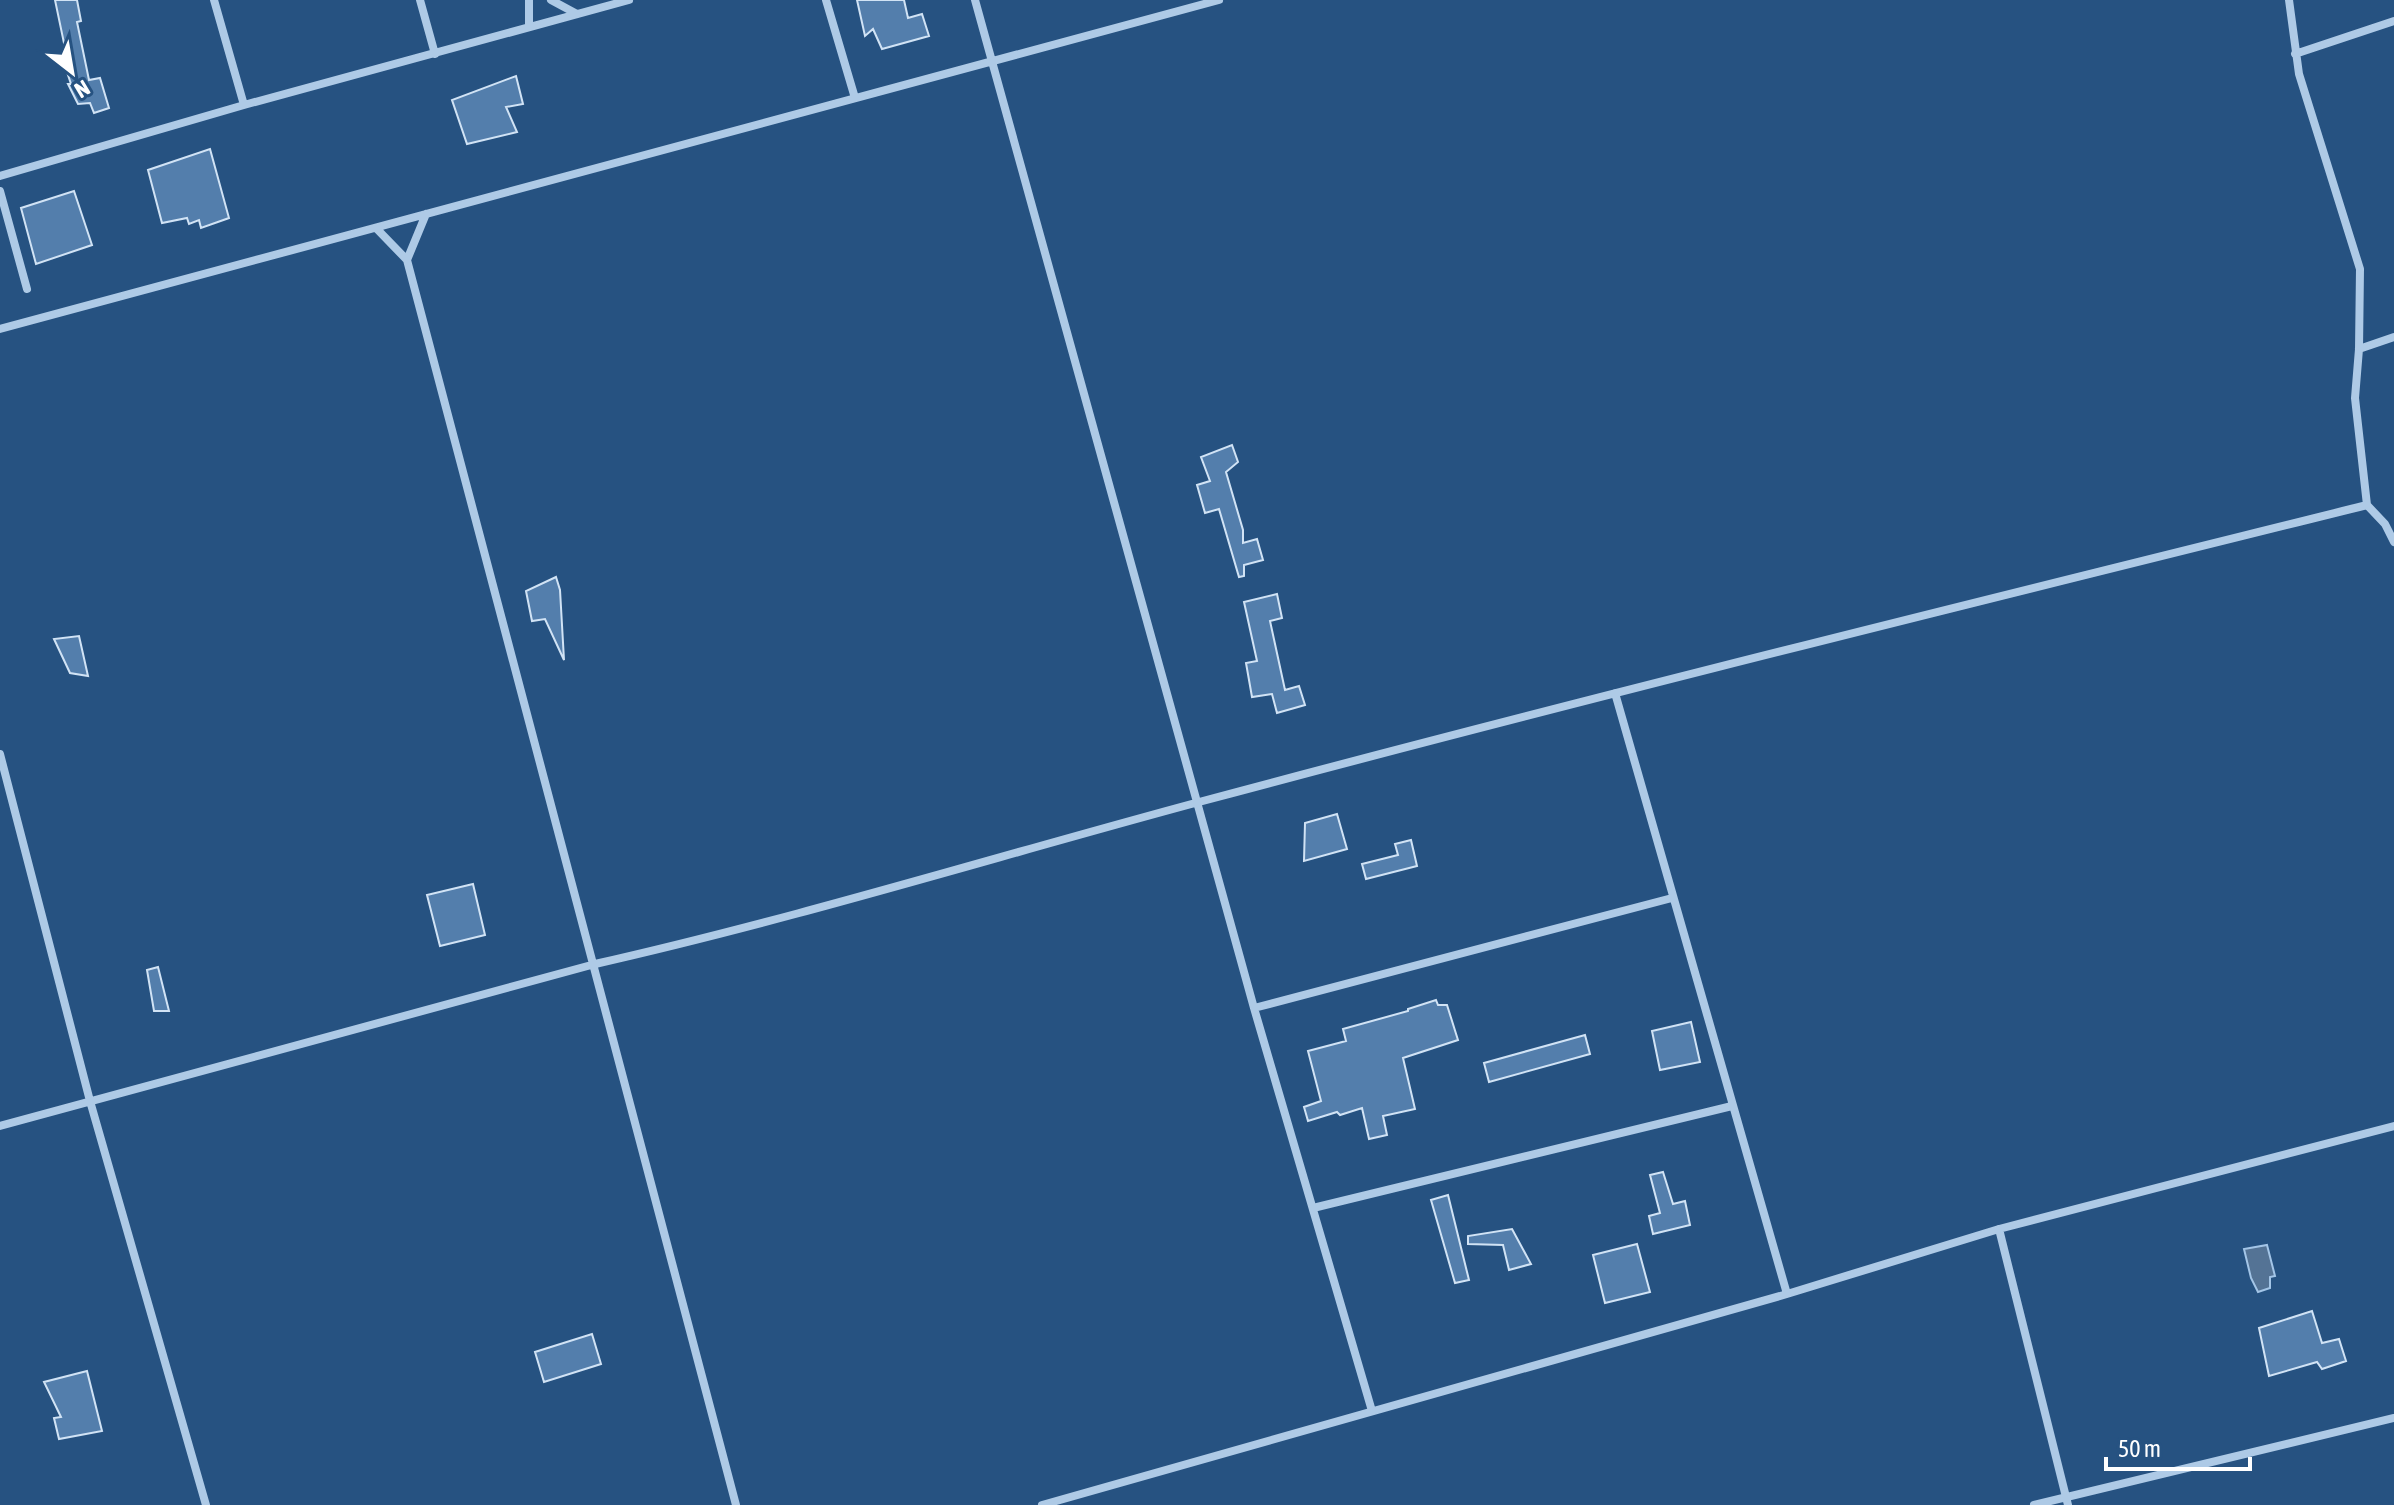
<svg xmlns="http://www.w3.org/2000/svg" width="2394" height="1505" font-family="'Asap Condensed',sans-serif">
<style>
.water{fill:#547395;stroke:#a3c5e7;stroke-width:2}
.building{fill:#537eac;stroke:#d1e3f5;stroke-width:2}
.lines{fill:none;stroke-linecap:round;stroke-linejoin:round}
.minor{stroke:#aecae6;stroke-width:8}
</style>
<rect width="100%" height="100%" fill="#265281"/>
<path class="water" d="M2267,1245L2275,1276L2270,1277V1288L2258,1292L2251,1278L2244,1249Z"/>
<path class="building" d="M55,0H77L81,21L77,22L89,80L100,78L109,108L94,113L90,103L78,104L68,84H71L64,63V43Z
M857,0H904L908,18L922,14L929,36L882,49L873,29L865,36Z
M516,76L523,104L506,107L517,132L467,144L452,100Z
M210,149L229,218L201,228L199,220L189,224L187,218L162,223L148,170Z
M74,191L92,245L36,264L21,208Z
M1232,445L1238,462L1226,472L1243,530V543L1257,539L1263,560L1244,565V576L1239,577L1219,509L1205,513L1197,485L1210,481L1201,457Z
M556,577L560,590L564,660L545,619L532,621L526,591Z
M1277,594L1282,618L1270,621L1285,690L1299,686L1305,705L1277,713L1272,694L1252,697L1246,663L1257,661L1244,602Z
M79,636L88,676L70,673L54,639Z
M1337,814L1347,849L1304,861L1305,823Z
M1411,840L1417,866L1366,879L1362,864L1398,855L1395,844Z
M473,884L485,935L440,946L427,895Z
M158,967L169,1011H154L147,970Z
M1436,1000L1438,1005H1447L1458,1040L1403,1058L1415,1109L1383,1116L1387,1135L1369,1139L1362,1108L1340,1115L1337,1112L1308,1121L1304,1107L1321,1101L1308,1051L1346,1041L1343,1029L1408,1011V1009Z
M1691,1022L1700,1062L1660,1070L1652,1031Z
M1585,1035L1590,1054L1489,1082L1484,1063Z
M1663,1172L1673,1204L1685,1201L1690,1225L1653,1234L1649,1216L1660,1213L1650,1175Z
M1448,1195L1469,1280L1455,1283L1431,1200Z
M1512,1229L1531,1264L1509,1270L1503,1245L1468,1244V1236Z
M1637,1244L1650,1292L1605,1303L1593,1255Z
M2312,1311L2322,1343L2339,1339L2346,1361L2322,1369L2317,1362L2269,1376L2259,1328Z
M592,1334L601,1364L544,1382L535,1352Z
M87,1371L102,1431L59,1439L54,1418L61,1417L44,1382Z"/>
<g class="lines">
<path class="minor" d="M214,0L244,105
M420,0L435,54
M551,0L577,14
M826,0L855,98
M975,0L1254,1008L1372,1411
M2289,0L2299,74L2360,269L2359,349L2355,398L2367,505L2385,524L2394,542
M529,27V0
M2295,54L2394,21
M0,176L244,105L629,0
M0,191L27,289
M376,228L407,260L736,1505
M407,260L426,214
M0,329L1219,0
M2359,349L2394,337
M1615,693L1787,1294
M0,754L90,1101L206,1505
M1254,1008L1672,898
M0,1126L595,964C798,918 998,856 1199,802C1587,698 1977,602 2367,505
M1313,1208L1732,1106
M1999,1229L2068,1505
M1042,1505L1787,1294L1999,1229L2394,1126
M2034,1505L2394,1418"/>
</g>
<g transform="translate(72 72) rotate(149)" stroke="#265281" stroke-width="6" paint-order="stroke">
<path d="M0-6L14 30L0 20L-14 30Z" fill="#ffffff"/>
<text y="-12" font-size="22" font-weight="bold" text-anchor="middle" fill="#ffffff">N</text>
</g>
<path d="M2106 1457v12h144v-12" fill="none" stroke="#ffffff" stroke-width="4"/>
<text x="2118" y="1457" font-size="24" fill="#ffffff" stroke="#265281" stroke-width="6" paint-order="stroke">50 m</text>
</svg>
